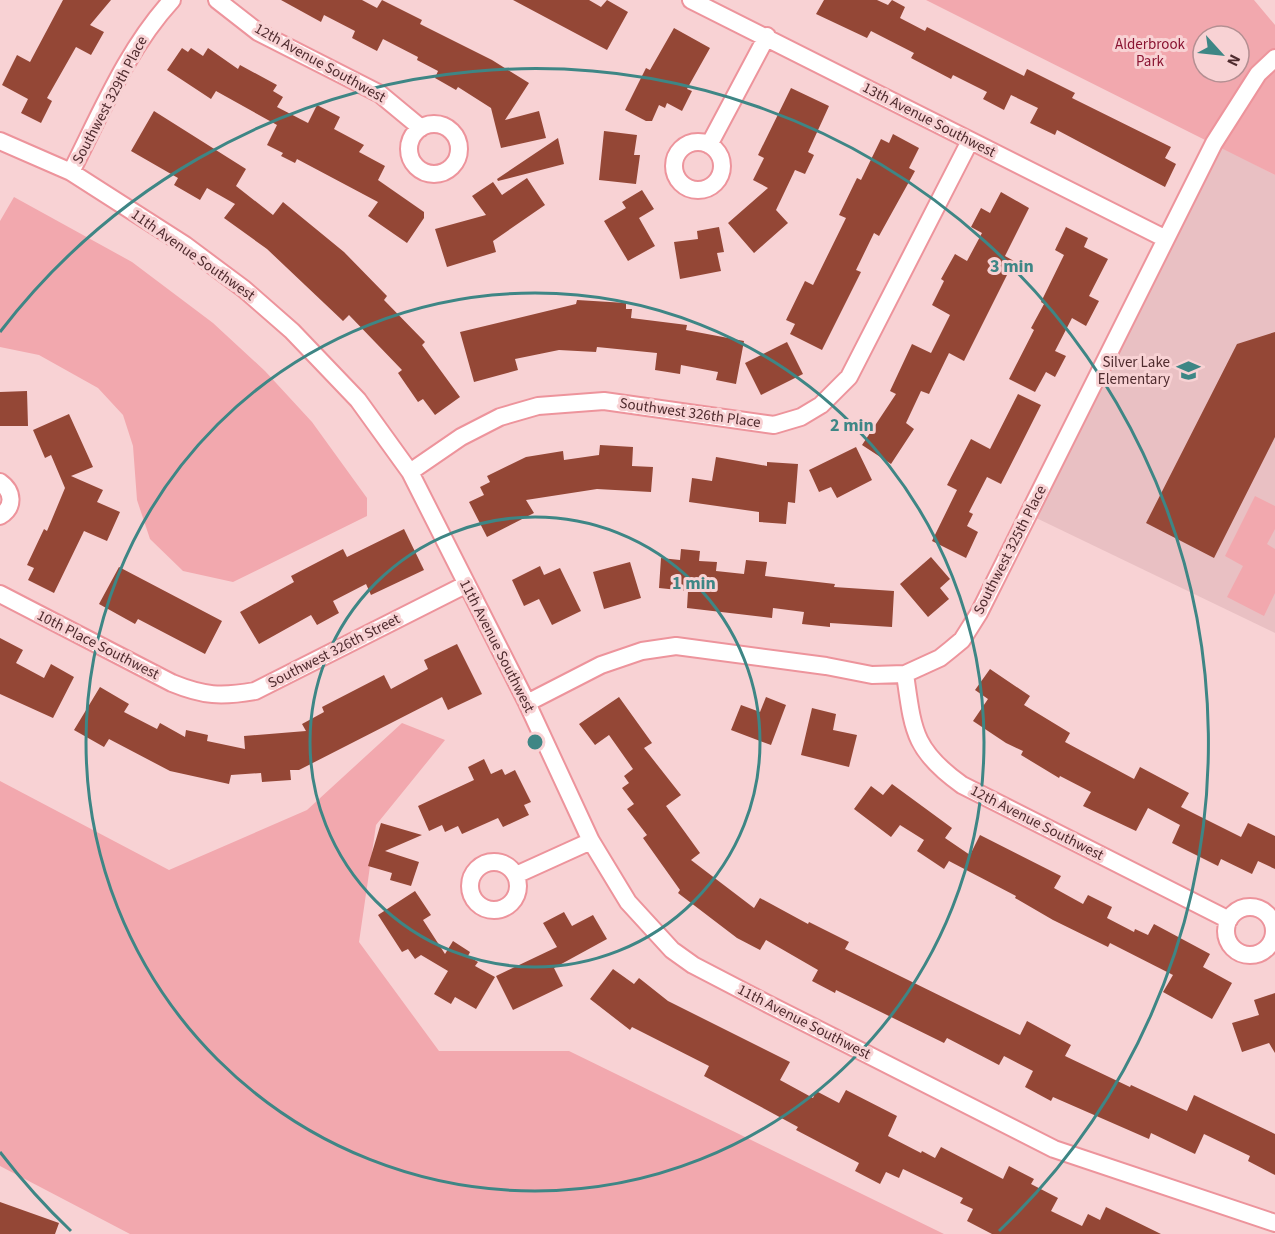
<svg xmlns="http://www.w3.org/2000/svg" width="1275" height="1234" font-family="'Source Sans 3',sans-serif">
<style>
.built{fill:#e9c0c3}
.green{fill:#f2a8ae;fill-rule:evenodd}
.building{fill:#944736}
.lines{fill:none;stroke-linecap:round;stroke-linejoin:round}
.minor-casing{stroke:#ed949c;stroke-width:20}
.minor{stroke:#fff;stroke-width:16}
.ring{fill:none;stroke:#3e8685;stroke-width:3}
.labels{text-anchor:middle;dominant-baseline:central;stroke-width:6;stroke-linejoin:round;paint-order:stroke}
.park-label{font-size:15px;fill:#8a1432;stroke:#f8d2d4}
.street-label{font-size:15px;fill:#4f2b2e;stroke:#f8d2d4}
.poi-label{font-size:15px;fill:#4f2b2e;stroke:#f8d2d4;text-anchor:end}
.centre{fill:#3e8685;stroke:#f8d2d4;stroke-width:3}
.ring-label{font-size:18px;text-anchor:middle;font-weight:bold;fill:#3e8685;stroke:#f8d2d4;stroke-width:6;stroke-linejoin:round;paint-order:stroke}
</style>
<rect width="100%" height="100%" fill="#f8d2d4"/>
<path class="built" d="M1214,143L1275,175V633L1030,515Z"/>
<path class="green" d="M926,0H1254L1275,25V175ZM1203,36H1239V72H1203Z
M14,197L132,262L213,323L265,371L312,422L367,498V516L233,582L183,571L150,539L137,500L133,446L123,415L98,388L39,355L0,347V221Z
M1255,496L1275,506V529L1267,544L1275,549V593L1264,616L1227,597L1243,566L1225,556Z
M402,723L445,740L376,825L359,942L439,1051H569L944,1234H130L0,1166V781L169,870L307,810Z"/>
<path class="building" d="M63,0H111L90,25L104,32L91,55L76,47L47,98L52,101L41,123L21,113L28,99L2,85L17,55L30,62Z
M281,0H362L377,8L382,0L422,20L420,24L492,60L529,83L505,120L539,111L546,138L501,148L491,108L458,87L456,90L435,78L438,71L417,60L418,57L383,39L377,51L352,38L355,31L324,15L321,22Z
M513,0H589L601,7L607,0L628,12L607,50Z
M824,0H877L888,5L892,0L905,7L900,18L925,31L927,27L1024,76L1027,69L1075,93L1072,98L1171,147L1165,158L1176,164L1165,187L1057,130L1055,135L1030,123L1038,108L1011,95L1004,110L983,99L987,92L953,75L951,79L911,58L914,53L871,31L867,38L816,14Z
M674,28L710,48L687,89L692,91L682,111L667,103L665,108L659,105L652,121H646L625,110L646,68L650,70Z
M182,48L188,52L191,48L203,56L208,48L238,69L240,65L277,85L273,91L283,97L277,107L308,123L317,105L340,117L334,129L364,145L359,152L385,166L378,180L424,212V218L407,243L368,216L378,202L297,159L295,163L281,156L283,153L267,145L277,125L216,91L211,99L167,70Z
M791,88L829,106L808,152L814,155L805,174L795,170L776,210L788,223L754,253L728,223L768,188L753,180L764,158L758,155Z
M154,111L246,169L236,186L273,215L283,202L344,252L387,296L384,300L425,342L422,345L460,397L435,415L423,399L418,402L398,373L402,370L349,315L343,321L267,249L224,218L235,204L207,188L200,200L174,185L178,178L131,151Z
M604,131L637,135L634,155H640L636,184L599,180Z
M893,134L919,148L909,168L915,171L879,236L874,233L856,270L861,272L822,350L790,334L795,324L786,320L805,281L813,285L846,218L839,215L857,178L861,180L881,139L889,143Z
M558,138L564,164L498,181L497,179Z
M527,178L545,205L493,241L496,252L447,267L435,229L486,215L472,196L493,182L502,195Z
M642,190L654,209L639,218L655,246L628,261L604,221L626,208L622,202Z
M1001,192L1029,208L1005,256L1014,261L964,361L949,353L929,394L921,391L906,423L914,429L891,464L862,445L896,394L890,391L912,344L931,353L950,315L932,305L944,281L941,279L955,254L967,261L982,233L971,227L981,208L990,213Z
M719,227L724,252L717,253L721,271L680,279L674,242L698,239L697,231Z
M1066,227L1088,238L1084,247L1108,259L1089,296L1099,301L1086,326L1072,318L1055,351L1066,356L1055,377L1046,372L1035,392L1009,379L1034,330L1031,328L1044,304L1041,302L1064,255L1055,250Z
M577,300L626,303V309H632L631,318L687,325L686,330L744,341L736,384L716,380L718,372L681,365L680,374L655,370L657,353L597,347L596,352L559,350L515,359L518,370L474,382L460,332L576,304Z
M1275,332V437L1214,558L1146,523L1237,344Z
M787,342L803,374L761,395L745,363Z
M27,391L28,426H0V392Z
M1018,394L1041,405L1001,484L987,477L969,512L973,514L967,526L978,532L966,558L932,541L957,490L947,485L971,439L990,449Z
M69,414L93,467L71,476L103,490L97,502L120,512L107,541L84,531L54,593L28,580L34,568L27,565L44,529L47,531L65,488L51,455L45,458L33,430Z
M600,445L633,447L632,466L653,467L651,492L597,489L526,500L534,513L487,537L469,502L484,495L480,487L490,482L487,476L526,457L563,451L564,460L599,455Z
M856,447L872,480L837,498L831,487L819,492L809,470Z
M716,457L767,466V462L798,464L795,503L788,502L786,524L759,522V512L689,502L692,478L712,481Z
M404,529L424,570L371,595L366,584L333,601L339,613L317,625L311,615L259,644L240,612L294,582L291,576L343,549L347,557Z
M681,549L700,551L699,561L717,562L716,571L744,574L746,560L767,562L765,576L835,584L834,587L894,591L892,627L830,623V627L802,624L804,612L773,608L772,618L687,608L688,591L659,588L661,558L680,560Z
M931,557L950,579L940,588L949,599L928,617L900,584Z
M630,562L641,598L604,609L593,572Z
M540,566L544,575L560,568L581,611L552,625L539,599L524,606L512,580Z
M119,567L222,621L205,654L138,619L135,624L99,604Z
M0,638L23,650L16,663L44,678L51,664L74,677L53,718L0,694Z
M457,644L482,694L448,710L442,697L299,770H290L291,780L262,782L261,773L231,775L229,784L170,771L109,739L104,747L74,730L100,687L129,704L124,712L157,729L160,723L185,737L186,730L208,735L207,741L245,749L244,736L306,731L302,724L324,712L322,707L384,675L391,689L428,669L424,660Z
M990,669L1030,696L1024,705L1070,733L1065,742L1134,779L1140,767L1189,793L1181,807L1241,837L1248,823L1275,836V869L1258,861L1252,874L1221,859L1218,866L1172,843L1180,825L1148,808L1136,831L1083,806L1091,792L1060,776L1059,778L1021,755L1023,751L1006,743L973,721L988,699L975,690Z
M619,697L652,743L644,748L681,795L666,806L700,853L691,860L754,908L760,898L808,924L809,922L849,942L845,949L1020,1035L1027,1021L1071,1045L1065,1056L1130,1087L1131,1085L1187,1111L1194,1095L1275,1134V1175L1248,1161L1250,1156L1204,1134L1195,1154L1151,1133L1149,1139L1053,1097L1051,1101L1025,1087L1033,1071L1004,1056L999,1065L947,1038L944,1043L836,990L835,993L812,981L818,970L766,940L760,950L737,938L678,893L680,890L643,838L647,835L627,809L634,804L622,788L629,783L624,776L633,769L609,735L595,745L579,724Z
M766,697L786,705L771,745L731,730L741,705L760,712Z
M812,708L836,714L833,730L857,735L849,767L801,755Z
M484,759L491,774L502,769L505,775L515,770L531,802L524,805L529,815L503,827L498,818L462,834L458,826L445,832L442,825L429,831L418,806L474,780L468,767Z
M892,784L952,828L945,838L970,855L980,835L1061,876L1054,888L1083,904L1088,895L1112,907L1107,918L1134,932L1135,929L1148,935L1154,924L1210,954L1203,967L1232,983L1212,1019L1163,992L1173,975L1110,943L1108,947L1053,920L1015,898L1016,896L949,861L944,869L917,851L924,840L900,825L891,837L854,809L871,786L883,795Z
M381,823L422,835L385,851L419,862L411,886L390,880L392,873L368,866Z
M415,891L431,915L423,920L445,954L453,941L470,952L468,956L478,962L475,966L495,977L476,1009L455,997L451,1004L434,994L448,971L421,955L415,959L408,949L402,952L378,915Z
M564,912L572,926L593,915L607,939L554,968L563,986L513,1010L496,976L557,947L543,923Z
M613,969L634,984L639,978L668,1001L790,1062L780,1080L813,1098L816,1091L839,1103L846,1090L897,1116L888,1136L921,1153L922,1151L935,1158L941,1147L1003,1179L1009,1166L1034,1179L1031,1184L1058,1198L1051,1211L1082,1226L1088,1214L1100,1220L1106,1207L1161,1234H992L967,1221L973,1209L960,1203L963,1198L903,1169L899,1178L886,1172L880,1184L855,1171L859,1163L796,1130L798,1127L704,1076L709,1066L632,1027L630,1030L590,999Z
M1275,993V1053L1269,1043L1242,1052L1232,1023L1259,1015L1254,1000Z
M0,1202L59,1223L55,1234H0Z"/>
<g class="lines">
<defs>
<path id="minor" d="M217,0L258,32L380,94L421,128
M691,0L1166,239
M409 149a25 25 0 1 1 50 0a25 25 0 1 1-50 0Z
M0,141L71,172L185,245L244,289L292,331L358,400L410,472L527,703L591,841L628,902L672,950L693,965L766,1003L1054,1149L1275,1223
M674 166a24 24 0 1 1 48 0a24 24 0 1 1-48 0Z
M709,145L767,36
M71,172C101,113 127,49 172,0
M410,472L461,437L500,417L538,406L604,401L774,425L801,417L821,405L849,377L970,141
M0,482C13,491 15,507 0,516
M0,594L172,683C204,696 221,697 255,691L465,585
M905,674C913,730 913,750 962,785L1229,920
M527,703L601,665L642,651L676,646L826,666L872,675L905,674L940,658L950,650L962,640L979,613L1214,143L1258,74L1275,58
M470 886a24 24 0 1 1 48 0a24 24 0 1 1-48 0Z
M516,875L591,841
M1226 931a24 24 0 1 1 48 0a24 24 0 1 1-48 0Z"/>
</defs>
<use href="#minor" class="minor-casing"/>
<use href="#minor" class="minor"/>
</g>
<g class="ring">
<circle cx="535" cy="742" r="225"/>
<circle cx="535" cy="742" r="449"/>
<path d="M71 1231A674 674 0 0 1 0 1152M0 332A674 674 0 1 1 999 1231"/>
</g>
<defs>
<symbol id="school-bare" viewBox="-9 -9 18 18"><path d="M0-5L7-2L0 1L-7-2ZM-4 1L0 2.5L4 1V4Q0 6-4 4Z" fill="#3e8685" stroke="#f8d2d4" stroke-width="2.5" paint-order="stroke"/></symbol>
</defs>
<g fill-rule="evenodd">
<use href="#school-bare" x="1172" y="354" width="33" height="33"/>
</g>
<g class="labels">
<g class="park-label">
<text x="1150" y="44">Alderbrook<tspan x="1150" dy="17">Park</tspan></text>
</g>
<g class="street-label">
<text transform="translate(320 63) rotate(29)">12th Avenue Southwest</text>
<text transform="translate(110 100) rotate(-62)">Southwest 329th Place</text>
<text transform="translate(929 120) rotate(27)">13th Avenue Southwest</text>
<text transform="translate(193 255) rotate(35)">11th Avenue Southwest</text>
<text transform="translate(690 413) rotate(8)">Southwest 326th Place</text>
<text transform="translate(1010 550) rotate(-63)">Southwest 325th Place</text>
<text transform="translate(98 645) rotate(27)">10th Place Southwest</text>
<text transform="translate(497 646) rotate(63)">11th Avenue Southwest</text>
<text transform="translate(334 651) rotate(-27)">Southwest 326th Street</text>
<text transform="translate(1037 823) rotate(27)">12th Avenue Southwest</text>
<text transform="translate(804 1022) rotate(27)">11th Avenue Southwest</text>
</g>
<g class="poi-label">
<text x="1170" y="362">Silver Lake<tspan x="1170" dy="17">Elementary</tspan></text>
</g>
</g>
<circle cx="535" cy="742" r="9" class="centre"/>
<g class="ring-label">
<text x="1012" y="272">3 min</text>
<text x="852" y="431">2 min</text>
<text x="694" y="589">1 min</text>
</g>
<g transform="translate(1221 54) rotate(117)"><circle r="28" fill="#f8d2d4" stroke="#b48f92" stroke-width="1.5"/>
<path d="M0-4.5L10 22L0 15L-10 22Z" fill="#3e8685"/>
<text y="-9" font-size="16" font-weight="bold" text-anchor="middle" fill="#4f2b2e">N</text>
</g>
</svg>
